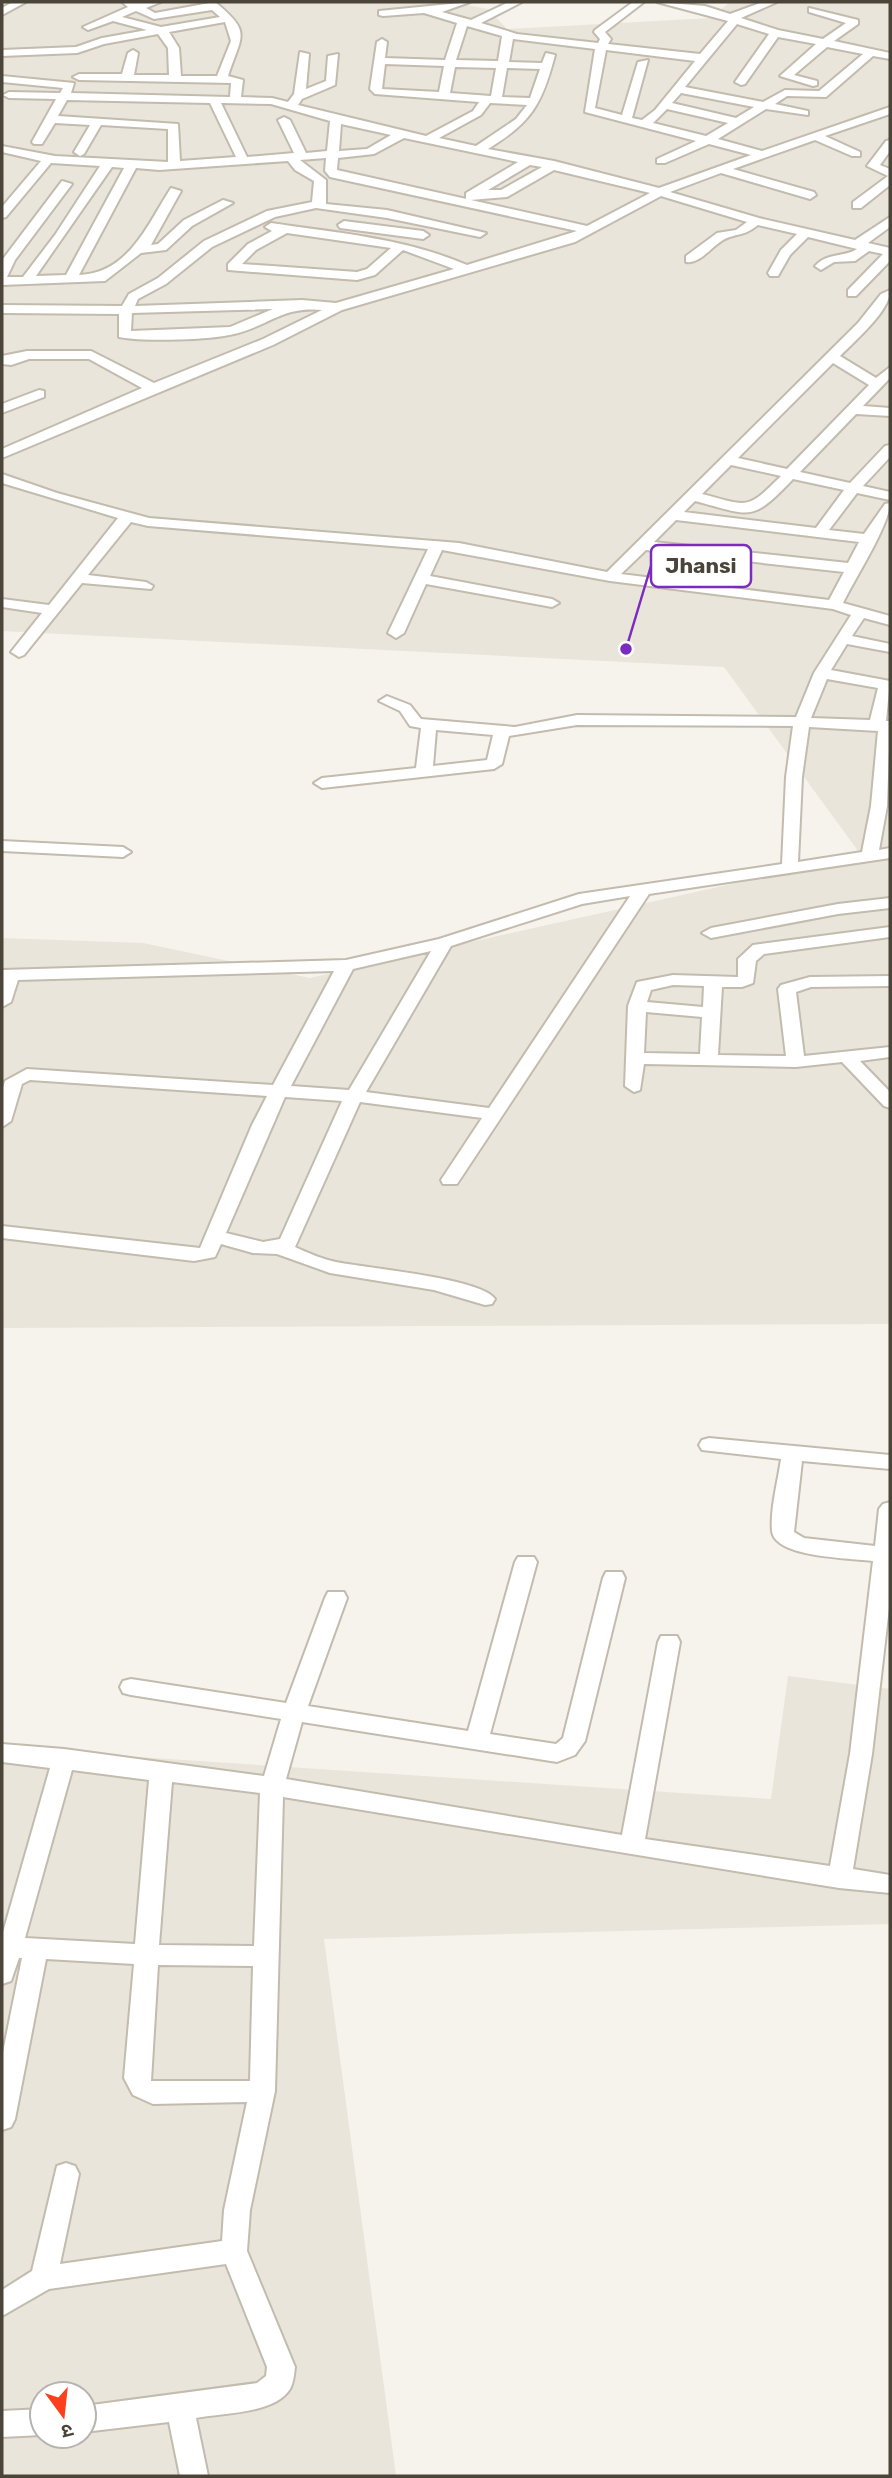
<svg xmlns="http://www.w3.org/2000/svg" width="892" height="2478" font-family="Rubik,'Noto Sans Devanagari',sans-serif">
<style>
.residential{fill:#eae5da;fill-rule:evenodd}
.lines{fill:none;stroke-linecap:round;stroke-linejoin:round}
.minor-casing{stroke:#c2bbae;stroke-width:4}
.minor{fill:#fff;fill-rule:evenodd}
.leader{fill:none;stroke:#7b2cbf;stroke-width:2.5}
.callout-dot{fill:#7b2cbf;stroke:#fff;stroke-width:2.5}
.callout{fill:#fff;stroke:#7b2cbf;stroke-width:2.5}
.callout-label{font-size:21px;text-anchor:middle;font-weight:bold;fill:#4b4439}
</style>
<rect width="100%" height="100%" fill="#f6f3ec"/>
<path class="residential" d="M2,2H451L488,9L507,29L711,18L730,2H890V1324L2,1328V938L143,943L310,978L861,855L724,667L2,631Z
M788,1676L890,1689V1924L324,1939L396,2476H2V1748L771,1799ZM42,2394H84V2436H42Z"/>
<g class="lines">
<defs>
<path id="minor" d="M13,2H26L2,15V8Z
M122,2H161L146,8L155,13L215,2C253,33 241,35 228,76L243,80L241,97L272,98L288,102L294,94L300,52L309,54L306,89L326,81L328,56L338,54L335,85L302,99L298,105L426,136L473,111L479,102L375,94L370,89L377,42L382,39L387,42L385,58L445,60L457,23L424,13L383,16L379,15V11L470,2L442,12L471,20L509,2H522L481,23L517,34L598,43L600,39L594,32L595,30L633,2H644L605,32L611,39L608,44L700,54L728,21L657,2L705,6L730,14L763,2H777L741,18L778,30L823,39L846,23L809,12V8L858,20V24L834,41L890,53V59L873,56L826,97L787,96L775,104L808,111V115L766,109L718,139L762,151L890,107V114L825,136L860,152V156H852L815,140L733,169L814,192L816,195L810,199L721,173L670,192L759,218L855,240L890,217V227L868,243L890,248V261L856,296H848V290L883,254L869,251L855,261L834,262L821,270L815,266C828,252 842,258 857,249L808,237L790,255L778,276H770L768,273L781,250L797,234L758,225C743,237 736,233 723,240C711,247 700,264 686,262V256L717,233L736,230L747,222L661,196L575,242L342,310L273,345L2,458V449L142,388L89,359H29L11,365L2,364V356L27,351H91L154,383L263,339L322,310C282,306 269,326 234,334C210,340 144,342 119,337V314L2,313V305L122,306L129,294L158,278L204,241L267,211L312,202L314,181L295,170L288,161L159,170L136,168L79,275C129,273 147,225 171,188L181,191L151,245L158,244L184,220L223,200L233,203L192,226L166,250L141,253L105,281L2,285L3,259L62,181L72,184L15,260L7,277H23L55,235L100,166L51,163L6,217L2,218V207L41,161L2,152V146L55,156L168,162V129L101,125L84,154L80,156L74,152L90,125L55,123L42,144H34L32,142L56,99L9,98L3,95L9,92L60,93L63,88L2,82V76L74,83L71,93L230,97L231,83L79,80L73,77L79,74H122L128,53L133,50L138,53L134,75H169L168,48L158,34L104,44L77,53L2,56V50L76,47L102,38L147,30L113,21L88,30L83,27L128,7ZM212,10L220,17L161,27L122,17L136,11L154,19ZM225,22L231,41L217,76H181L179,48L169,32ZM737,24L769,34L735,82L741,85L745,84L778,37L816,44L780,76L813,86L817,85V81L794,75L827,47L863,54L819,91L785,90L763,102L685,87ZM467,26L502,36L498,61L456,60ZM513,39L595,49L585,112L696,141L657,159V163H665L709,144L751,155L659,188L554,161L488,149C532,122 542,104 555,55L546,53L542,63L509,62ZM606,50L695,61L655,110L642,120L632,118L648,60L638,62L622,115L595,108ZM385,64L444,66L439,92L382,89ZM455,67L496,68L491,96L450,93ZM507,68L540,69L530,98L502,97ZM681,93L754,107L736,118L672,103ZM67,100L210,103L236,157L180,161L178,124L58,116ZM221,103L271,104L330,121L327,151L306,153L290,120L284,117L278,120L294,153L247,157ZM490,103L527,105L516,119L476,146L439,138L481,115ZM667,109L728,123L706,136L653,123ZM341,124L391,135L367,149L339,151ZM404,138L518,162L466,193V199L470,200L507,197L554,170L650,193L587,226L337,170L338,158L374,154ZM326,158L325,171L330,177L577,231L467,265C404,238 338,233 271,223L265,227L272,231L248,244L228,264V270L357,280L375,275L403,250L454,269L336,303L302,300L135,306L138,299L166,284L212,247L275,217L316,208L387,218L480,237L486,233L387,210L326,204V180L300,160ZM530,165L542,167L501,190H488ZM112,167L124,168L66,275L36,276ZM287,233L391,248L367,269L357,272L242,264L256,250ZM273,309L230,327L131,331L132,313Z
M890,140V151L880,165L890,169V185L861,208H853V202L888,176L867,166L886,141Z
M344,221L423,231L429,235L423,239L340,228L338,225Z
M890,290C891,310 855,341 840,356L876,378L890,367V378L863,406L890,408V416L856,414L800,472L850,483L885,446L890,445V457L863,486L890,492V500L857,493L829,530L864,534L885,504L890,503C890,524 854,580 843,603L890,616V625L864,618L852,636L890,644V652L847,644L831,670L890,681L886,721H890L887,806L879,850L890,848V858L649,894L457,1184H443L441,1180L482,1118L360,1102L295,1247C308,1253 322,1259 336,1262C365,1268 481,1278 495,1299L492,1304L485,1305L434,1290L330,1273L277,1254L253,1253L221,1244L215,1257L194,1261L2,1238V1226L200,1248L252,1125L267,1096L30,1080L22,1084L11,1121L2,1127V1091L5,1081L27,1069L273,1085L334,971L18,980L11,1002L2,1007V970L346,960L439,939L579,894L782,864L786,777L793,726L577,725L509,736L502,764L494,769L322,788L314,783L322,778L416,768L421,728L410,726L400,711L379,701L387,696L410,705L421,719L515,727L577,715L796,717L814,673L851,615L833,609L610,581L442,550L430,576L552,599L559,603L552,607L426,584L404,633L396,638L388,633L428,549L148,526L131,522L88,575L146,582L153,586L151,589L82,583L24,655L19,657L11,652L42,613L2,607V599L49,605L118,518L2,483V474L57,493L149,518L459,543L607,572L858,323L881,294ZM833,363L869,385L787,469L738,458ZM731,465L781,476C746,511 749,506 702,494ZM793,479L844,490L816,528L684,512L695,501C752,516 751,523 793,479ZM676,520L859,542L848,563L654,542ZM646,550L844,572L829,600L621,574ZM827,679L878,688L870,720L811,718ZM809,727L878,731L871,806L862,852L798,862L802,777ZM436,730L493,735L487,760L433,766ZM630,896L489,1108L366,1092L451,946L582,904ZM431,951L349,1090L291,1086L353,969ZM285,1097L342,1101L280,1239L263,1242L226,1233Z
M39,390L44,391V397L2,413V404Z
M2,841L123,847L131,852L123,857L2,851Z
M890,898V908L838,914L711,938L702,933L711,928L838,904Z
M890,927V937L764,954L756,961L753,983L742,987H722L718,1055L786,1056L778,989L781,985L810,977L890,976V986L811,987L796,992L804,1056L890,1047V1057L860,1061L890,1092V1108L884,1106L842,1062L796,1067L644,1064L640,1090L634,1092L625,1086L628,1006L637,982L673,975L738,977V959L753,945ZM673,985L704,986L703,1007L647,1002L651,990ZM646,1012L702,1017L700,1054L644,1053Z
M709,1438L890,1455V1469L802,1461L794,1532L804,1538L875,1546L879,1509L883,1504L890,1502V1599L872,1754L853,1869L890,1875V1893L839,1888L283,1797L275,2091L250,2210L247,2251L295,2367C294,2374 294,2382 290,2389C275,2414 222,2413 196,2418L208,2476H180L169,2422L84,2432V2406L257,2383L266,2376L267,2367L226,2264L49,2289L2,2316V2290L32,2271L57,2166L66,2163L75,2166L79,2174L60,2264L222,2241L224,2210L247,2102L153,2104L133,2095L124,2078L134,1964L46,1959L15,2119L11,2127L2,2130V2057L22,1958H19L11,1981L2,1984V1936L50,1768L2,1762V1744L64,1749L264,1776L281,1719L131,1695L123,1693L120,1687L123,1681L131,1679L286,1703L325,1598L328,1592H344L347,1598L308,1706L468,1731L515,1562L518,1557H534L537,1562L490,1734L556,1744L563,1738L603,1578L606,1572H622L625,1578L585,1741L575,1755L557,1762L302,1722L286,1779L622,1835L658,1642L661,1636H677L680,1642L645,1839L830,1866L850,1754L873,1561C851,1558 775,1558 772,1531C770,1509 778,1481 781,1459L702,1450L699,1445L702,1440ZM72,1770L149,1780L135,1944L25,1938ZM172,1782L260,1793L254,1946L159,1945ZM158,1965L253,1966L250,2081H151Z
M42,2409V2435L2,2437V2411Z"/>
</defs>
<use href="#minor" class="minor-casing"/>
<use href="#minor" class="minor"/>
</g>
<path class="leader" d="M626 649L651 566"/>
<circle class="callout-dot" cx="626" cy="649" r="7"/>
<rect class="callout" x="651" y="545" width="100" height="42" rx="7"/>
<g class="callout-label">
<text x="701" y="573">Jhansi</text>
</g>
<rect width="892" height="2478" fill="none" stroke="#4b4439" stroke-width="7"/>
<g transform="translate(63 2415) rotate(165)"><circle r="33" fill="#ffffff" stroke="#b7b4b0" stroke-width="2"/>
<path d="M0-5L12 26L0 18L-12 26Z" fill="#fc3f1d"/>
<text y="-10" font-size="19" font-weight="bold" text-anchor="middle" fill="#4b4439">उ</text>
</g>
</svg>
